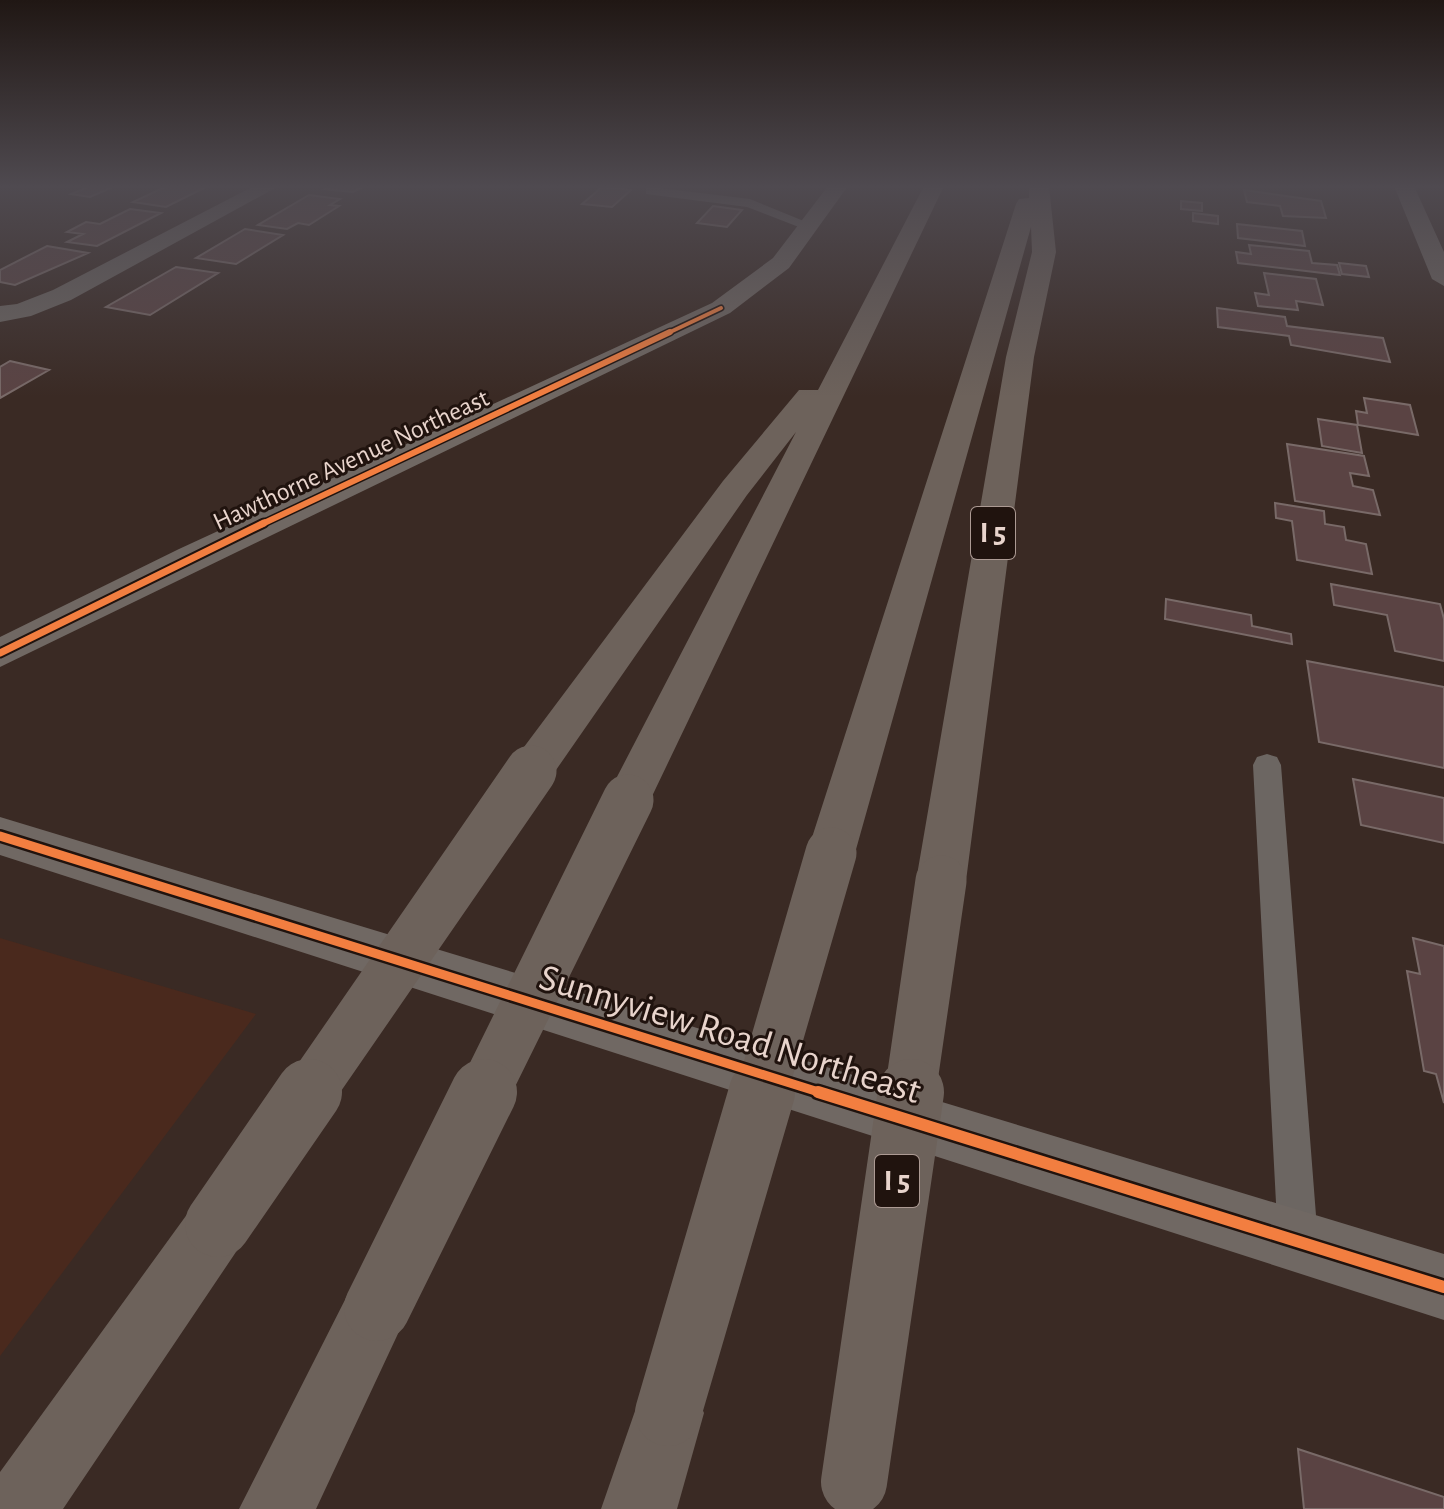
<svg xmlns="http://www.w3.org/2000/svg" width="1444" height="1509" font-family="'Alegreya Sans',sans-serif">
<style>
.built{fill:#4a291d}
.building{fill:#5a4343;stroke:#796a68;stroke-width:2}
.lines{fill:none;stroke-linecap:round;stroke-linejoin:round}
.lane{fill:#6c6662;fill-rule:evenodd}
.street{fill:#6c6662;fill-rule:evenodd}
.secondary{fill:#706863;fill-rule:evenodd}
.highway{fill:#6d625b;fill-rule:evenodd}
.highway-bridge-far1{stroke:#6d625b;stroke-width:51}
.highway-bridge{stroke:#6d625b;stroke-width:66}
.cycleway-far4-casing{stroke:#20130e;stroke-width:7}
.cycleway-far3-casing{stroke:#20130e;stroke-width:9}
.cycleway-far2-casing{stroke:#20130e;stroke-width:11}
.cycleway-far1-casing{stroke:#20130e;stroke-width:14}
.cycleway-casing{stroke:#20130e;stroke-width:17}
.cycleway-far4{stroke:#f27e40;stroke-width:4}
.cycleway-far3{stroke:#f27e40;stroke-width:6}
.cycleway-far2{stroke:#f27e40;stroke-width:7}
.cycleway-far1{stroke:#f27e40;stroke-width:9}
.cycleway{stroke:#f27e40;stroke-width:12}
.labels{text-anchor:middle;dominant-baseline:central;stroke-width:6;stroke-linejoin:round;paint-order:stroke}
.far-street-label{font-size:26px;fill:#e8d4cc;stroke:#20130e}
.shield{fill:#20130e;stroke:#ac9a93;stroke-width:2}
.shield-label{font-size:30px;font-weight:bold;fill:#e8d4cc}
.near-street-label{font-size:38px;fill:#e8d4cc;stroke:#20130e}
</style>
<rect width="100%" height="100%" fill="#3a2a24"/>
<path class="built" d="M0,938L256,1014L0,1356Z"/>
<path class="building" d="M90,186H115L90,197L71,194Z
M167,186H208L166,207L133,202Z
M330,186H365L353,192L324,189Z
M602,187L631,190L612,207L582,204Z
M1244,190L1321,201L1326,218L1283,216L1280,206L1247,202Z
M309,195L340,199L330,205L339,206L309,225L298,223L287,229L258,225Z
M1181,201L1202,203V211L1181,209Z
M713,206L742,210L727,227L697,223Z
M130,209L161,213L97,246L67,242L83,234L67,232L86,222L100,224Z
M1193,213L1218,216V224L1193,221Z
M1237,224L1302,231L1305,246L1238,238Z
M245,229L283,235L236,264L196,258Z
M1249,245L1309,251L1312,263L1337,265L1340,275L1238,263L1236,252L1251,254Z
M47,246L88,253L15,285L0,282V270Z
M1339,263L1366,266L1369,277L1342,274Z
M176,267L218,273L150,315L106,307Z
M1264,273L1316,279L1323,305L1296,301L1298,310L1258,306L1255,293L1269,295Z
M1217,308L1285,317L1287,326L1383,338L1390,362L1291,345L1289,336L1218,327Z
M10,361L49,370L0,398V367Z
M1364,398L1410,405L1418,435L1358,425L1356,411L1367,413Z
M1318,419L1357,425L1362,453L1322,446Z
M1287,444L1364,456L1369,476L1350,473L1353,486L1373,490L1380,515L1295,501Z
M1275,503L1324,511L1325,524L1344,527L1346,540L1366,544L1372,574L1297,560L1292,521L1276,518Z
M1331,584L1440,604L1444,619V661L1395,651L1387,615L1334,605Z
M1166,599L1251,615L1252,626L1291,634L1292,644L1165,619Z
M1307,661L1444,687V768L1319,742Z
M1353,779L1444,798V843L1361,825Z
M1413,938L1444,946V1103L1436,1074L1424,1071L1407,971L1420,974Z
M1298,1449L1444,1497V1509H1304Z"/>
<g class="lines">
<path class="lane" d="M651,187L750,199L816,226L804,229L747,207L646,194V188Z
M1267,754L1277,757L1281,765L1318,1241L1312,1255L1298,1261L1284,1255L1278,1241L1253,765L1257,757Z"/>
<path class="street" d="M254,186H279L71,300L31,316L0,322V306L17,304L53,290Z"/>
<path class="secondary" d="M828,186H848L789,268L730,313L0,667V637L179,549L712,303L773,258Z
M1394,186H1414L1444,252V286L1432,279Z
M0,817L1444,1254V1320L0,855Z"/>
<path class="highway" d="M924,186H944L644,813L628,818L612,813L605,800L796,432L747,495L547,783L531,788L515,783L509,771L515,759L723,481L799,390H818Z
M1029,186H1049L1056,252L1034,357L966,881L958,896L941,902L924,896L916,881L1006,357L1032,252L1031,227L855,853L848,867L831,873L814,867L807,853L1016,204L1019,199L1029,198Z
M218,1192L240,1202L250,1224L240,1246L63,1509H0V1472L196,1202Z
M377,1275L401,1284L410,1308L316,1509H239L353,1284Z
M668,1377L693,1388L704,1413L677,1509H601L643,1388Z"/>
<path class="highway-bridge-far1" d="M308,1094L531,771
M483,1094L628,800
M761,1094L831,853
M910,1094L941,881"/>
<path class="highway-bridge" d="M218,1224L309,1092
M377,1308L484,1092
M668,1413L762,1092
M854,1482L911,1092"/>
<defs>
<path id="cycleway-far4" d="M666,334L721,308"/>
<path id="cycleway-far3" d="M260,525L670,332"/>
<path id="cycleway-far2" d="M0,653L264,523"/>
<path id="cycleway-far1" d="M0,836L825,1094"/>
<path id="cycleway" d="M818,1092L1444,1287"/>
</defs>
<use href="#cycleway-far4" class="cycleway-far4-casing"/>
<use href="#cycleway-far3" class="cycleway-far3-casing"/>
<use href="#cycleway-far2" class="cycleway-far2-casing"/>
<use href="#cycleway-far1" class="cycleway-far1-casing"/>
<use href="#cycleway" class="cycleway-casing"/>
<use href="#cycleway-far4" class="cycleway-far4"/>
<use href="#cycleway-far3" class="cycleway-far3"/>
<use href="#cycleway-far2" class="cycleway-far2"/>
<use href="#cycleway-far1" class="cycleway-far1"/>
<use href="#cycleway" class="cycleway"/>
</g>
<linearGradient id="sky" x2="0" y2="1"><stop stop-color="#201714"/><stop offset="0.47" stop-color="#4f4a50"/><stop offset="1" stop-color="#4f4a50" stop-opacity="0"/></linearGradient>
<rect width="1444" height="397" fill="url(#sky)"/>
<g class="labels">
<g class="far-street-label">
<text transform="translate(351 460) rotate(-25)">Hawthorne Avenue Northeast</text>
</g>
<g class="shield">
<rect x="971" y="507" width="44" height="52" rx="6"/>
<rect x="875" y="1155" width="44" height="52" rx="6"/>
</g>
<g class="shield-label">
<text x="993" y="533">I 5</text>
<text x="897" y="1181">I 5</text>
</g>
<g class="near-street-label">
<text transform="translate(730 1035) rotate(17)">Sunnyview Road Northeast</text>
</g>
</g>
</svg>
